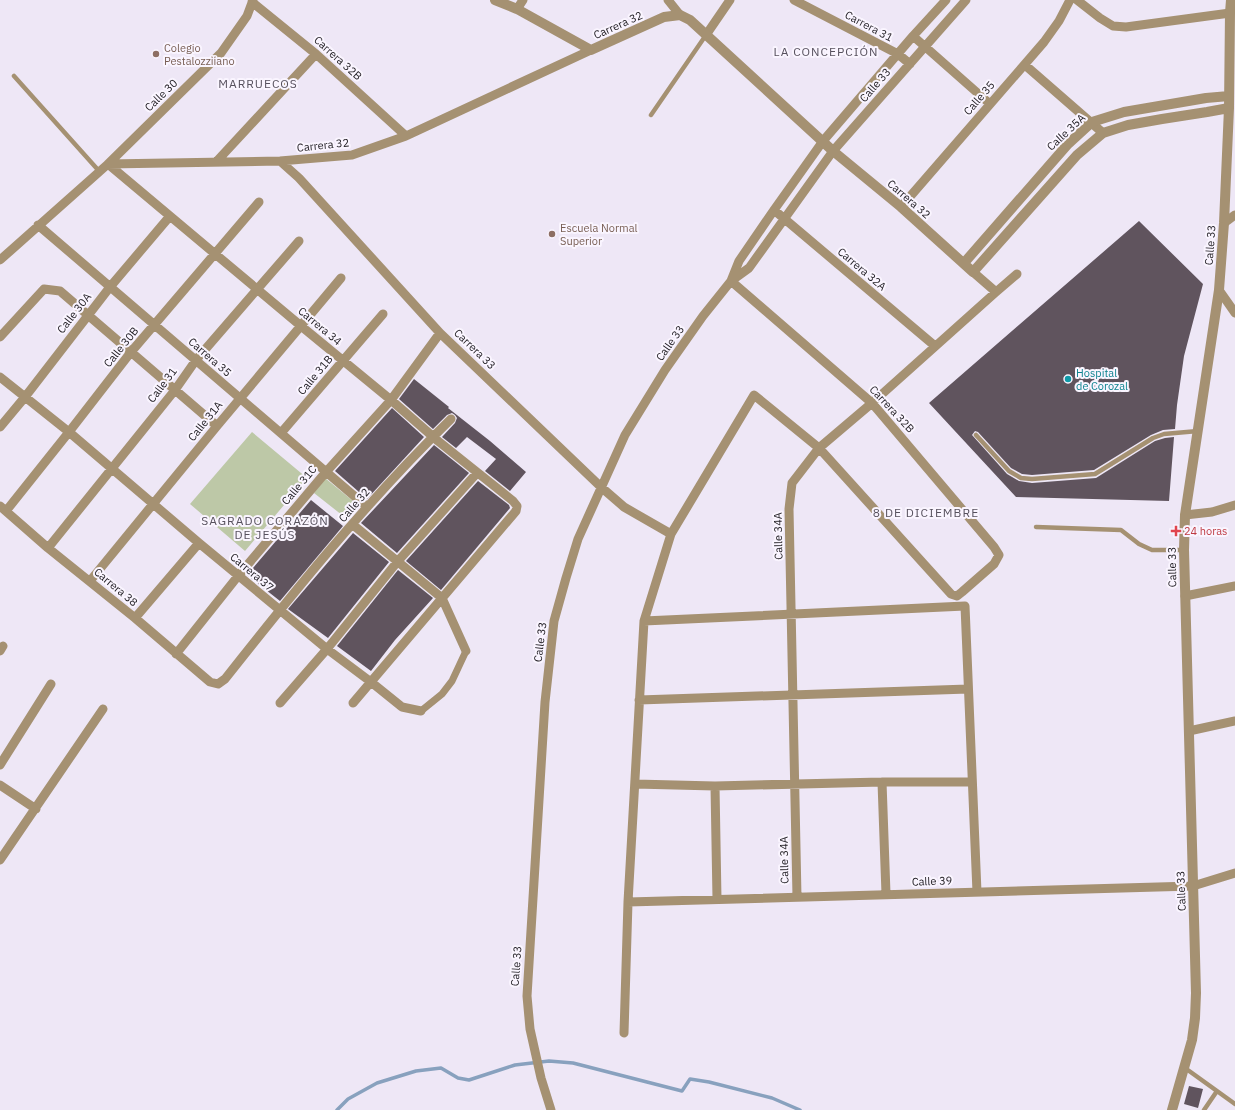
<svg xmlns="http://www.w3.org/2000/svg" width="1235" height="1110" font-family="'IBM Plex Sans',sans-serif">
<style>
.green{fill:#bdc8a7}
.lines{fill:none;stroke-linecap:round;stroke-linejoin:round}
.stream{stroke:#88a1be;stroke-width:3.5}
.building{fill:#60545e}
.service{stroke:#a59172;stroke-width:4.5}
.pedestrian{stroke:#a59172;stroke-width:7}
.minor{stroke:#a59172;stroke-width:9}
.tertiary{stroke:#a59172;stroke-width:10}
.education-dot{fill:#8d6e63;stroke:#faf5ff;stroke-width:1.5}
.culture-dot{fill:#0f9aa8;stroke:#faf5ff;stroke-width:1.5}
.health-dot{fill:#e0444e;stroke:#faf5ff;stroke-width:1.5}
.labels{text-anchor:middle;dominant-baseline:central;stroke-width:4;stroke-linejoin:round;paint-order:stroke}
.street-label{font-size:11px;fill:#232026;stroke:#faf5ff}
.education-label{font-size:11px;fill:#785e54;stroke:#faf5ff;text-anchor:start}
.culture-label{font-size:11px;fill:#0d838f;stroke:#faf5ff;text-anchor:start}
.health-label{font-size:11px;fill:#be3a42;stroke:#faf5ff;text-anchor:start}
.neighbourhood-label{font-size:12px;letter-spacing:1px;fill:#57515e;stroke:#faf5ff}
</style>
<rect width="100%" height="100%" fill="#eee7f6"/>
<path class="green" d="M252,432L307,478L245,551L190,504Z
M325,478L359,506L347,519L314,493Z"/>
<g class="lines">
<path class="stream" d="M337,1110L348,1099L377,1083L416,1071L441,1068L458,1078L469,1080L515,1065L549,1061L573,1063L682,1091L690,1079L709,1082L772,1098L800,1110"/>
</g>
<path class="building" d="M1139,221L1203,284L1184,356L1177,405L1175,429L1163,430L1151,435L1094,470L1032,475L1022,474L1011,468L978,432L975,431L972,435L1007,474L1019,481L1032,483L1096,478L1155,441L1165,438L1174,437L1169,501L1016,497L929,403Z
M414,379L449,407L448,408L490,441L526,472L510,491L485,471L496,459L467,437L456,448L442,437L455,423L457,418L455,415L452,413L447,415L433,429L399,399Z
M392,408L424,437L367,499L335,471Z
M434,445L469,473L397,553L361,523Z
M478,481L509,505L510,508L441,590L406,561Z
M311,500L343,526L280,601L247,575Z
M353,533L389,562L328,638L288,609Z
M398,570L433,598L395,640L371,671L337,646Z
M1189,1086L1203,1089L1198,1108L1184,1104Z"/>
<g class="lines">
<path class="service" d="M14,76L99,171
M651,115L706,35
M976,435L1009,471L1021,478L1032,479L1095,474L1153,438L1164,434L1198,431
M1036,527L1121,530L1139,544L1152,550H1184
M1185,1068L1235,1104
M1204,1110L1217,1091"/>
<path class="pedestrian" d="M421,711L442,694L452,681L466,651"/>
<path class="minor" d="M668,0L680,15
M794,0L898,54L910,64
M1077,0L1100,18L1113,26L1126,27L1230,13
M252,2L316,54L406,136
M517,9L523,0
M706,35L730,0
M913,36L990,104
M1025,65L1103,133
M217,161L316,54
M280,161L299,178L440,333L601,487L624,507L671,534
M108,164L301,326L391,400L438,441L513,501L517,506L516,511L353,703
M108,164L280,161L352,155L406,136L591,50
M901,207L1044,42L1059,21L1070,0
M774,210L935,346
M1224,223L1235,215
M38,225L367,507
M0,260L108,164L221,53L247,16L253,0
M973,272L996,292
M731,281L749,268L833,151L966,0
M1219,290L1235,313
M0,337L44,289L60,291L217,426
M0,377L69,432L199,543L327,649L371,682L402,707L421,711
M0,427L25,397L110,287L170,216
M281,433L383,314
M0,506L48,548L135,618L210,682L218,684L225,679C296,589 369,499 451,419
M6,511L69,432L131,352L259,202
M1185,515L1212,512L1235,505
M352,524L442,598L466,651
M48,548L175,390L196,360L299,241
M90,581L217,426L341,278
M1185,596L1235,586
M135,618L199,543
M644,621L965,606L977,892
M0,651L3,646
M176,654L238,576L326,472L391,400L440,333
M639,700L968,689
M280,703L327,649L398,561L477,473
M1189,731L1235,721
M0,765L51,684
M882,782L886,894
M635,784L715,786L882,782H972
M0,785L36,809
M715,786L717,899
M0,860L103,709
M797,897L789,509L792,483L819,448L872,403L996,292L1017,274
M628,902L1193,886L1235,873
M624,1033L628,902L644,621L671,534L754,395L819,448L951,594L957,596L962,592L994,564L999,555L994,547L872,403L731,281
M551,1110L541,1078L530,1029L527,996L545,702L554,621L566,578L578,539L625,435L665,370L703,316L731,281L739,261L774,210L823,141L913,36L946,0"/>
<path class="tertiary" d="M495,0L517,9L591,50L664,17L680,15L690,20L833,151L901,207L973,272L1077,155L1103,133L1128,125L1162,119L1207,112L1229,108
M964,263L1068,144L1092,122L1124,112L1206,98L1229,96
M1172,1110L1192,1040L1195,1018L1196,993L1184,550L1185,515L1219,290L1224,223L1229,108L1230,13L1231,0"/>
</g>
<g class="education-dot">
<circle cx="156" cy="54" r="4"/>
<circle cx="552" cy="234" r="4"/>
</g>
<circle class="culture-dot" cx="1068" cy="379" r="4"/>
<path class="health-dot" d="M1174 525h4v4h4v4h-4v4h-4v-4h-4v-4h4z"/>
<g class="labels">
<g class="street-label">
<text transform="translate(618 25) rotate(-24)">Carrera 32</text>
<text transform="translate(869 26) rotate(28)">Carrera 31</text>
<text transform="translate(338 58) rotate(42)">Carrera 32B</text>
<text transform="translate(875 85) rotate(-49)">Calle 33</text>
<text transform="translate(161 95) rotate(-44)">Calle 30</text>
<text transform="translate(979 98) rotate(-49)">Calle 35</text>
<text transform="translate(1066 132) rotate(-43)">Calle 35A</text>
<text transform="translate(323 145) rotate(-6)">Carrera 32</text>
<text transform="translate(909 199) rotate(41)">Carrera 32</text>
<text transform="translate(1210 245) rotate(-86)">Calle 33</text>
<text transform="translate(862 269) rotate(40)">Carrera 32A</text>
<text transform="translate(74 313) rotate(-52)">Calle 30A</text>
<text transform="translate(320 326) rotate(40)">Carrera 34</text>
<text transform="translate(670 343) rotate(-55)">Calle 33</text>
<text transform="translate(121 347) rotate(-51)">Calle 30B</text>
<text transform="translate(475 349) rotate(44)">Carrera 33</text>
<text transform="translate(210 357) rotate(41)">Carrera 35</text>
<text transform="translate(315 375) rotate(-50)">Calle 31B</text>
<text transform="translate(162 385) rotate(-53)">Calle 31</text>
<text transform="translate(892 409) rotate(47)">Carrera 32B</text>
<text transform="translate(205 421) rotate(-51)">Calle 31A</text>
<text transform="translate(299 485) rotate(-50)">Calle 31C</text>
<text transform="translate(354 505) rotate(-49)">Calle 32</text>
<text transform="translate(778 536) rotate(-91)">Calle 34A</text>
<text transform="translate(1172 567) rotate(-91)">Calle 33</text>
<text transform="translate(252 572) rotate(40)">Carrera 37</text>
<text transform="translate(116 587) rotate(40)">Carrera 38</text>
<text transform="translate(540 642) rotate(-83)">Calle 33</text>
<text transform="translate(784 860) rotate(-91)">Calle 34A</text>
<text transform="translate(932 881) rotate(-2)">Calle 39</text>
<text transform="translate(1181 891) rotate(-92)">Calle 33</text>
<text transform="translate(516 966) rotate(-86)">Calle 33</text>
</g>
<g class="education-label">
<text x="164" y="48">Colegio<tspan x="164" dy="13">Pestalozziiano</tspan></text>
<text x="560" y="228">Escuela Normal<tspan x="560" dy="13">Superior</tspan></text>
</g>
<g class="culture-label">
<text x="1076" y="373">Hospital<tspan x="1076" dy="13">de Corozal</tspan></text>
</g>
<g class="health-label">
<text x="1184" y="531">24 horas</text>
</g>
<g class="neighbourhood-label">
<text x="826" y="51">LA CONCEPCIÓN</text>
<text x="258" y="83">MARRUECOS</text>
<text x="926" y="512">8 DE DICIEMBRE</text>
<text x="265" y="520">SAGRADO CORAZÓN<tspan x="265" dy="14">DE JESÚS</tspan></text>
</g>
</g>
</svg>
